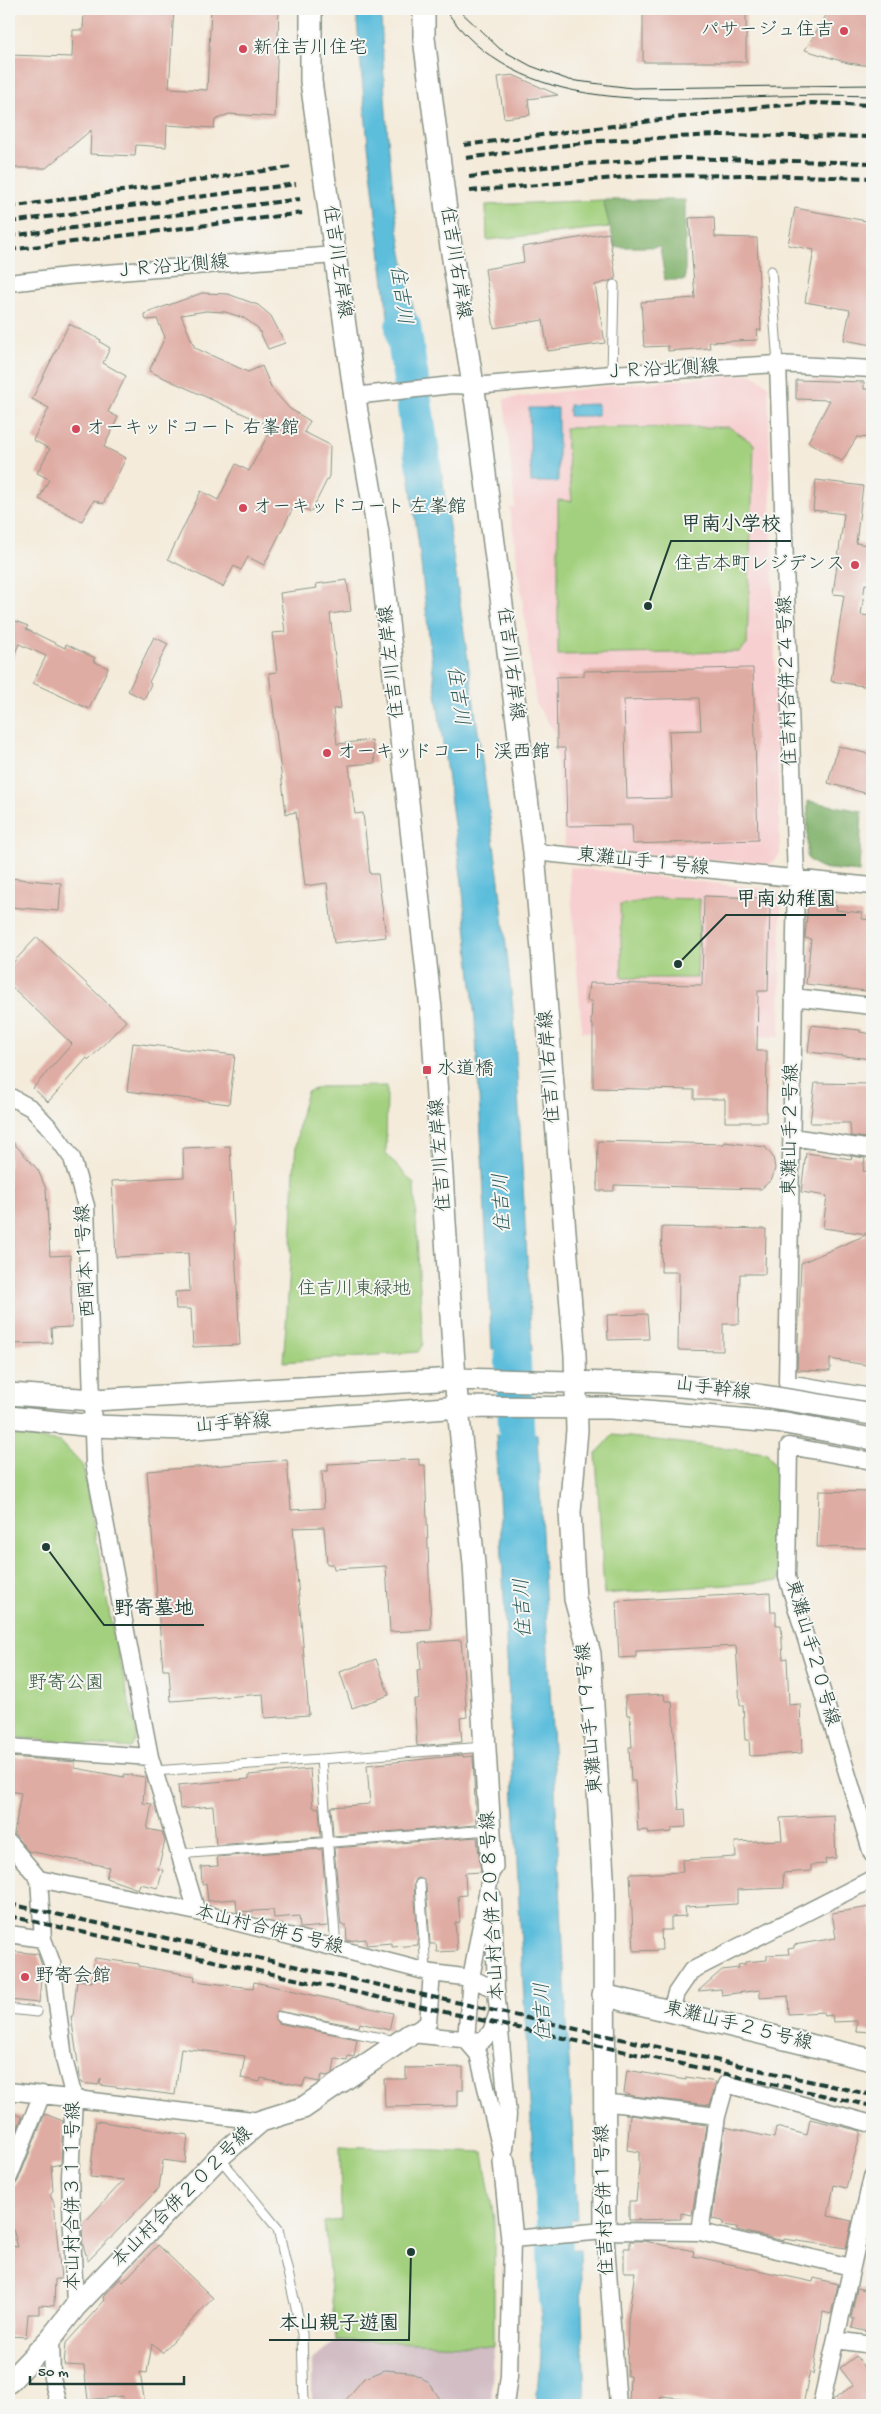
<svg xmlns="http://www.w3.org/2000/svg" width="881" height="2414" font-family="'Gochi Hand','Klee One',sans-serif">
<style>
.built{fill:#f7cfd0}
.industrial{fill:#d2bdc5}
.green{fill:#a3d07e;stroke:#618659}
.forest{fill:#82b26d;stroke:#507850}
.water{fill:#5dbedc;stroke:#3e7e88}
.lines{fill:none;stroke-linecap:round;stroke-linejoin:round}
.river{stroke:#5dbedc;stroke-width:36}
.building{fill:#dfaca3;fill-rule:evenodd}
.service-casing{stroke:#8a9487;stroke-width:11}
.minor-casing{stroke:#8a9487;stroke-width:19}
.tertiary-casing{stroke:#8a9487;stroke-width:24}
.service{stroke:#fff;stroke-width:9}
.minor{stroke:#fff;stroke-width:16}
.tertiary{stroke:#fff;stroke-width:21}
.tram{stroke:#1f3d34;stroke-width:1}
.rail{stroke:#1f3d34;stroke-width:4;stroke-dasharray:8 4;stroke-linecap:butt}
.tertiary-bridge-casing{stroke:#8a9487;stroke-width:24;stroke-linecap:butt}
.tertiary-bridge{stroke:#fff;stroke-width:21}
.poi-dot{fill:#d1495b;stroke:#f6f6f2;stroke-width:2}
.labels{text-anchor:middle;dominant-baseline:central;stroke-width:4;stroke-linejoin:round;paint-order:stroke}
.poi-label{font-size:19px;fill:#1f3d34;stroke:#f6f6f2;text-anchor:start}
.street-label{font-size:19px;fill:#1f3d34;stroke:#f6f6f2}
.park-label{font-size:19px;fill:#395a43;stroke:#f6f6f2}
.water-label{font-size:20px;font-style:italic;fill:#2e5d5e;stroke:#f6f6f2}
.leader{fill:none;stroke:#1f3d34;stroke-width:2}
.callout-dot{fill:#1f3d34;stroke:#f6f6f2;stroke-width:2}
.callout-label{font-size:20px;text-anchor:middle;font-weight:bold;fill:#1f3d34;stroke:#f6f6f2;stroke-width:4;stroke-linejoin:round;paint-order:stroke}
</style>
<rect width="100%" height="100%" fill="#f6f6f2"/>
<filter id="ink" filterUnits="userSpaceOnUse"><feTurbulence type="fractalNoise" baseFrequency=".02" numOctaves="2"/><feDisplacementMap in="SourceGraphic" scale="10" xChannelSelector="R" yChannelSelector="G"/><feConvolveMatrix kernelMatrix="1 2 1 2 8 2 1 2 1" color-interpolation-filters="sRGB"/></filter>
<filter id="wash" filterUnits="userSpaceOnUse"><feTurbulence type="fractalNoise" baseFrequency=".0096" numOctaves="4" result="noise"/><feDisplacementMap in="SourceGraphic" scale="20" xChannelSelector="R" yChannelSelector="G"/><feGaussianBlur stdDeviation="1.12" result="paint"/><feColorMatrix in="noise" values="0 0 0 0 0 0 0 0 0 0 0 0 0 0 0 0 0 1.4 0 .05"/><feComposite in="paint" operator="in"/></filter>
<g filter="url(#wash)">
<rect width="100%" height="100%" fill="#f4ebda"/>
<path class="built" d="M752,374L768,385L780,854L770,864L565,848L554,731L536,704L510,508L515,507L504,399L605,386Z
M569,867L772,890L781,896L780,1037L582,1032Z"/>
<path class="industrial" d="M336,2340L494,2346L491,2405H312V2360Z"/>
<path class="green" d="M603,200L610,227L487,240L486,205Z
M729,427L754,444L747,645L739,652L558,655V500L572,501L565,428Z
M658,898L700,899L697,978H622L620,905Z
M387,1086L386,1154L414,1184L423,1344L418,1352L283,1362C287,1316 290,1270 292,1224C294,1180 293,1134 307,1092L320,1087Z
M9,1434L61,1442L83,1466L111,1622L137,1736L131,1748L9,1737Z
M613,1435L767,1453L775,1465L779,1581L604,1594L596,1454Z
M340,2146L483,2152L494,2220V2346L336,2340L324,2222L341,2220Z"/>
<path class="forest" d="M603,200H685V280H665L660,247H615Z
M808,801L862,811L859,872L820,868L807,858Z"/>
<path class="water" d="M356,9H381C383,75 387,141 395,207C402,264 416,319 428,375L395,378L368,145Z
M598,404V416H569V405Z
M529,408H558V482H531Z
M433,412L499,881L514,1019L532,1351L492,1349L475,1019L462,882L432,664L419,546L401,416Z
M496,1435H537L577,2219L537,2223L523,1983Z
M580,2249L585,2405H536C541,2354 543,2302 539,2251Z"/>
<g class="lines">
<path class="river" d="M403,327L423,462
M510,1301L519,1484
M552,2172L557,2301"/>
</g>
<g id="blocks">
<path class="building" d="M97,9H174L169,88L207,90L211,9H279L275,117L229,114L215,120L214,128L167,125L166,147L136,145L135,156L90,154L91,130L46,168H9V55L72,57L73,30H83L84,12L97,13Z
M643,9H746V62H643Z
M830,9H872V66L848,63L805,50Z
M513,75L558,95L528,99L530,115L504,118L498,77Z
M795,208L872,222V345L844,340L850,310L805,302L814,250L788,245Z
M714,217L715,237L757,238L761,330H757L758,340L709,342L710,348L668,351V346L644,347L641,302L695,298L689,218Z
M609,233L616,279L595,285L605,343L548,351L543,320L494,328L485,269L524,262L522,247Z
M202,293L228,294L258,305L271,316L285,343L268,349L258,328L244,318L225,312L206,311L181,315L195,348L248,372L262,366L272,389L290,409L310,421L304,432L330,445L329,476L311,512L295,504L264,565L248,557L241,570L234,566L223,587L168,559L201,491L218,500L236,464L249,471L272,427L149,371L165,337L157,319L146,320L144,314Z
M69,324L101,340L100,342L110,348L103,363L126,376L108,412L118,417L104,447L126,458L103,504L94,500L82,521L39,499L49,479L37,473L50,449L33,440L49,408L32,399Z
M796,380L864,382V389H872V438L857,437L842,461L808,442L830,400L796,399Z
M816,480L863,486L856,543L872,546V585L865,584L861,615L872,616V681H870V687L831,681L844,595L833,594L844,514L813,510Z
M347,580L351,611L330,614L341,708L333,709L337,744L372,740L375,763L349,765L355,814L363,813L370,874H378L386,937L334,943L327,883L305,886L296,812L286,814L269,673L277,672L272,633L285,632L280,593L317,588L316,584Z
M13,620L28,626L26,629L65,648L66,644L95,658L93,661L108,668L89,709L33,683L46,656L19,644L9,666V621L12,623Z
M154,637L168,644L149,682L151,684L144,699L128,691Z
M753,668L758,840L633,844L632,825L567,826L565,748H557L556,677L584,676V671ZM699,698L701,730L669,731L672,798L627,799L624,700Z
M838,746L872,755V795L828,783Z
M9,878L61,883L59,911L9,907Z
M704,896L759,898V903L770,904L768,991H758L757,1051H767L766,1122H725V1099H694V1090L593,1088V1025L591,1024L592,1001H587L589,983L702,985Z
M808,903L837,906L836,910L862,913V919L871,920L866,991L806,984L811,939L805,938Z
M37,937L126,1021L89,1060L87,1058L48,1102L33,1088L72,1044L9,984V967Z
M811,1025L860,1030V1032L872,1034V1059L808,1052Z
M133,1043L235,1055L229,1104L127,1091Z
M815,1083L872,1084V1133H868L867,1138L851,1136L850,1123H810Z
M9,1138L38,1170L46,1189L50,1256L70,1255L72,1327L51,1328L52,1343L9,1344Z
M598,1141L724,1144V1142L765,1147L773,1157L775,1168L772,1179L761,1189L614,1185V1191H597Z
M230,1146L240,1345L193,1347L191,1309H176L175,1292L190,1291L188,1253L116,1257L112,1181L184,1177L183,1148Z
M806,1153L852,1159L851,1156L865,1158L863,1171L872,1172V1260L870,1278L872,1279V1366L830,1359V1371L797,1370L801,1263L868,1234L823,1228L827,1196L801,1192Z
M662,1227L766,1229L765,1274H740L739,1324H723V1351L678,1350L679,1272H661Z
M647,1314L649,1339L608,1340L607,1315Z
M419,1459V1465H425L431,1630L390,1632L386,1566L334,1569L333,1564H327L324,1527L293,1528L309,1715L265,1718L263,1694L171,1701L169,1670H163L147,1471L287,1460L291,1510L324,1508L322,1471H328V1464Z
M819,1491L872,1492V1548L817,1547Z
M770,1593L771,1612H776V1625H781L783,1659L787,1658L789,1705L800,1704L802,1753L750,1756L749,1740H745L743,1705H740L736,1646L636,1651V1657L619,1658L616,1601Z
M461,1640L467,1717L460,1718L462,1742L417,1746L414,1699H419L417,1670L421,1669L419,1643Z
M376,1659L389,1695L352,1708L340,1672Z
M664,1694L665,1701H672L679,1810L685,1809L686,1827L672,1828V1832L649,1834L648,1830L638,1831L635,1781H631L629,1747H632L630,1715H627L625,1696Z
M463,1755V1757L473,1756L476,1825L333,1836L331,1807L370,1804L367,1765Z
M9,1757L75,1762V1768L124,1777V1774L145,1777L143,1803L152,1804L147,1829L162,1832L165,1841L158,1869L163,1870L158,1888L140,1884L138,1889L106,1878L109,1867L28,1851L14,1834L21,1793L9,1791Z
M310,1769L313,1807L319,1808L321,1837L216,1845L213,1806L180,1809L178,1785L249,1779V1775Z
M834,1815L836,1858L825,1859L826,1864L811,1865V1871L783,1873L784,1888L737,1890V1904L685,1907L686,1916L671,1917V1930H661L662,1950L634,1951L630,1874L683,1872L682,1860L736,1857L735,1842L782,1840L780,1818Z
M477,1837L481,1872L465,1873L466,1895L458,1896L460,1922L455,1923L457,1951L437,1952L436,1944H430L426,1884L420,1878L416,1879L414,1884L418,1945L392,1947V1943L366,1945V1939L347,1941L346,1925H341L334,1848Z
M322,1849L328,1926L300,1928L299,1916L274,1918L273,1910L237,1912L236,1899L208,1901L206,1883L202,1884L201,1867L218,1866L217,1857Z
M870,1907L872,1922V2032L856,2031L857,2021L833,2022L832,2015L824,2016L823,2012L789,2014L788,1996L760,1998V1990L722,1995L721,1989L698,1991L722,1970L739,1968L738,1965L745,1964V1962L767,1960V1955L789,1954L788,1949L794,1948V1945L836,1938L832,1913Z
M9,1951L38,1954L42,1966L39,2003L9,2000Z
M95,1958L139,1964V1966L195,1976L194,1981L253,1988L254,1982L393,2013L389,2030L360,2023L359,2027L278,2011L274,2018L278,2023L357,2039L354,2057L348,2056L347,2061L335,2059L333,2073L327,2076L322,2075L319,2082L305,2079L303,2086L261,2078L260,2082L241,2078L245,2056L181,2048L175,2095L100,2085L101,2078L98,2085L81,2083L71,2016H73L77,1980L92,1982Z
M463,2067V2090H458V2106L385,2107L384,2079H406V2068Z
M627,2070L686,2080V2077L716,2082L710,2105L633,2096L624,2093Z
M9,2112L22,2117L9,2151Z
M45,2114L63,2121L61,2164L51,2166L53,2190L50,2195L54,2203L61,2279H55L54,2306L39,2305V2314H28L26,2337L9,2336V2246L18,2247L9,2215V2187L15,2185L18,2181Z
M630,2115L706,2125L692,2215L681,2213V2219L629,2220V2201H636L639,2167V2152L627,2150Z
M810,2119L861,2131L846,2188L834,2185L828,2216L852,2221L846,2248L784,2239V2241L737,2230V2227L723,2225V2221L712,2219L725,2127L774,2138L776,2127L807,2135Z
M96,2121L188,2135L185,2163L163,2160L159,2188L88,2261L83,2245L82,2225L124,2180L90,2177Z
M872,2225V2255L865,2253Z
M630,2241H644L694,2251L693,2256L813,2282L814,2278L838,2284L831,2314L823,2312L813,2375L810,2371L803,2405H716L690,2399L661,2396L660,2405H629L630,2376H627L628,2319L635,2272H624V2248H630Z
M158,2245L213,2298L162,2353L152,2344L147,2373L140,2372L145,2405H124L123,2396L88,2400L84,2366L64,2365L66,2343L105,2300L103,2297L120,2279L123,2282Z
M857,2288L872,2292V2333L852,2328L854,2319L851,2318Z
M856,2356L872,2378V2405H831L832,2401L853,2385L840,2368Z
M385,2370L409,2372L421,2377L430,2384L444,2405H342L363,2379Z"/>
</g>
</g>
<g filter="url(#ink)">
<use href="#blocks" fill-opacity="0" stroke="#8a9487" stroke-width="1"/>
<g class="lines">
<defs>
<path id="service" d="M771,271L778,364
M612,374L614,285
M321,1759L336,1947
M154,1771L485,1747
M178,1854L489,1830
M420,1884L426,1971
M9,2009L37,2012
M280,2017L395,2041
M219,2157L278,2229L302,2334L304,2405"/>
<path id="minor" d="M9,283L68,276L335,255
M778,364L796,878L787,1383L872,1397
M354,396L452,385L474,386L612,374L778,364L872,369
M534,852L872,886
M793,997L872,1006
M9,1096L31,1108L51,1129L72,1158L86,1206L94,1464L150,1757L197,1912
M792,1137L872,1149
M872,1461L789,1446L787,1577L872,1854
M9,1747L150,1757
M9,1843L39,1879
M492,1867L471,1978L466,2040L478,2054L504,2162
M39,1879L197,1912L432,1973L471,1978L496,1990
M39,1879L43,1939L52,1963L64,2059L74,2098L70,2177L75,2307
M493,1897L496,1990L508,2115L505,2149
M9,1934L43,1939
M671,2010L676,1993L691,1971L872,1879
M411,2034L482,2041L491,2032L498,2012
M411,2034L428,2023L432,1973
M9,2091L261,2121
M603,2102L717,2116
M9,2177L42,2094
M605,2231L618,2405
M851,2267L700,2232L717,2116L726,2084L872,2124
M51,2338L52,2378L59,2405
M836,2340L872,2345
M505,2405L509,2376L512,2239L605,2231L700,2232
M821,2405L872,2177"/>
<path id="tertiary" d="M311,9V81L357,412L378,532L432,1018L455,1379L474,1564L492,1867
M424,9V38L449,234L476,404L534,852L575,1355L577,1430L570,1512L575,1599L590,1654L604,1893L605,2231
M9,1394L94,1400L455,1379L612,1383
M9,1417L93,1426L184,1429L458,1407L611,1408
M603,1995L872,2060
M504,2162L512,2239
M9,2382L51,2338L75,2307L219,2157L261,2121L303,2108L411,2034"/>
</defs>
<use href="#service" class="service-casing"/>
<use href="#minor" class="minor-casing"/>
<use href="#tertiary" class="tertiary-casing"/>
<use href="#service" class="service"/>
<use href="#minor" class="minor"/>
<use href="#tertiary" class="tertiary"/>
<path class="tram" d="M445,9C518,118 664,99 777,96C809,95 841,95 872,96
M458,9L500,49L531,66L569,80L632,88L872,85"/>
<path class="rail" d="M464,145L761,107L812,103L872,105
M466,158L599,141L716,135L872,137
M469,177L552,166L680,158L872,163
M470,191L637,176L753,175L872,178
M9,207L291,167
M9,222L296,184
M9,236L300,199
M9,250L302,213
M9,1904L249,1956L872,2095
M9,1916L872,2106"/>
<defs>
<path id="tertiary-bridge" d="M612,1383C699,1383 786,1399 872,1414
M611,1408L786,1423L872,1439"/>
</defs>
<use href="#tertiary-bridge" class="tertiary-bridge-casing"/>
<use href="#tertiary-bridge" class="tertiary-bridge"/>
</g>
</g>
<g class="poi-dot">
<circle cx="844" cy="31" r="5"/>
<circle cx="243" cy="49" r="5"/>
<circle cx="76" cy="429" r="5"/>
<circle cx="243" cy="508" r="5"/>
<circle cx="855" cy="565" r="5"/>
<circle cx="327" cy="753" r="5"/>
<rect x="422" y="1065" width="10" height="10" rx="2.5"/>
<circle cx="25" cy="1977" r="5"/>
</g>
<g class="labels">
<g class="poi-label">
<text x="834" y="31" text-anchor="end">パサージュ住吉</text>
<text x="253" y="49">新住吉川住宅</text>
<text x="86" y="429">オーキッドコート 右峯館</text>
<text x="253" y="508">オーキッドコート 左峯館</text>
<text x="845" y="565" text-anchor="end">住吉本町レジデンス</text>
<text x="337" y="753">オーキッドコート 渓西館</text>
<text x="437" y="1070">水道橋</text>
<text x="35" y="1977">野寄会館</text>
</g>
<g class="street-label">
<text transform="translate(336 262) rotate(82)">住吉川左岸線</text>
<text transform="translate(454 263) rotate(81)">住吉川右岸線</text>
<text transform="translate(172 268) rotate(-5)">ＪＲ沿北側線</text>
<text transform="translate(662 371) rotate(-3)">ＪＲ沿北側線</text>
<text transform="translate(393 662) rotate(-96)">住吉川左岸線</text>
<text transform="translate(509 664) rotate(83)">住吉川右岸線</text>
<text transform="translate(789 681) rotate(-92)">住吉村合併２４号線</text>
<text transform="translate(643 863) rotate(6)">東灘山手１号線</text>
<text transform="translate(551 1067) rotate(-94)">住吉川右岸線</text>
<text transform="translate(792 1130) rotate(-89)">東灘山手２号線</text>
<text transform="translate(442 1155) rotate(-94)">住吉川左岸線</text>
<text transform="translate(87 1261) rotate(-93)">西岡本１号線</text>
<text transform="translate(713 1390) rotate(7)">山手幹線</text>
<text transform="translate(233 1425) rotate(-4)">山手幹線</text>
<text transform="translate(811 1653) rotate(74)">東灘山手２０号線</text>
<text transform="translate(591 1718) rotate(-95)">東灘山手１９号線</text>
<text transform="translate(494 1906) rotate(-93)">本山村合併２０８号線</text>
<text transform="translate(269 1931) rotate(14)">本山村合併５号線</text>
<text transform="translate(738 2027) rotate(14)">東灘山手２５号線</text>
<text transform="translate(74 2196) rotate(-90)">本山村合併３１１号線</text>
<text transform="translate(183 2198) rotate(-45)">本山村合併２０２号線</text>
<text transform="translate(606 2200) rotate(-92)">住吉村合併１号線</text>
</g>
<g class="park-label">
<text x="354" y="1290">住吉川東緑地</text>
<text x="66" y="1684">野寄公園</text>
</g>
<g class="water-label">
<text transform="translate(399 295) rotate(82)">住吉川</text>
<text transform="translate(456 696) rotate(82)">住吉川</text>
<text transform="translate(504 1203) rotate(-93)">住吉川</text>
<text transform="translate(525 1608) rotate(-93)">住吉川</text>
<text transform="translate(545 2012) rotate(-92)">住吉川</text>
</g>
</g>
<path class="leader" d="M648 606L671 541H791M678 964L726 915H846M46 1547L104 1625H204M411 2252L409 2340H269"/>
<g class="callout-dot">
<circle cx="648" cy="606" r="5"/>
<circle cx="678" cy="964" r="5"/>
<circle cx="46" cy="1547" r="5"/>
<circle cx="411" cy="2252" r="5"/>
</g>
<g class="callout-label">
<text x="731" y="530">甲南小学校</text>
<text x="786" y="905">甲南幼稚園</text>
<text x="154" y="1614">野寄墓地</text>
<text x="339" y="2329">本山親子遊園</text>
</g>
<rect width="881" height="2414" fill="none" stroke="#f6f6f2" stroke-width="30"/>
<path d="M30 2376v8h154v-8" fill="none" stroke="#1f3d34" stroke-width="2.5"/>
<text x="38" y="2376" font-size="15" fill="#1f3d34" stroke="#f6f6f2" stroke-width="4" paint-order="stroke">50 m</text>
</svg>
